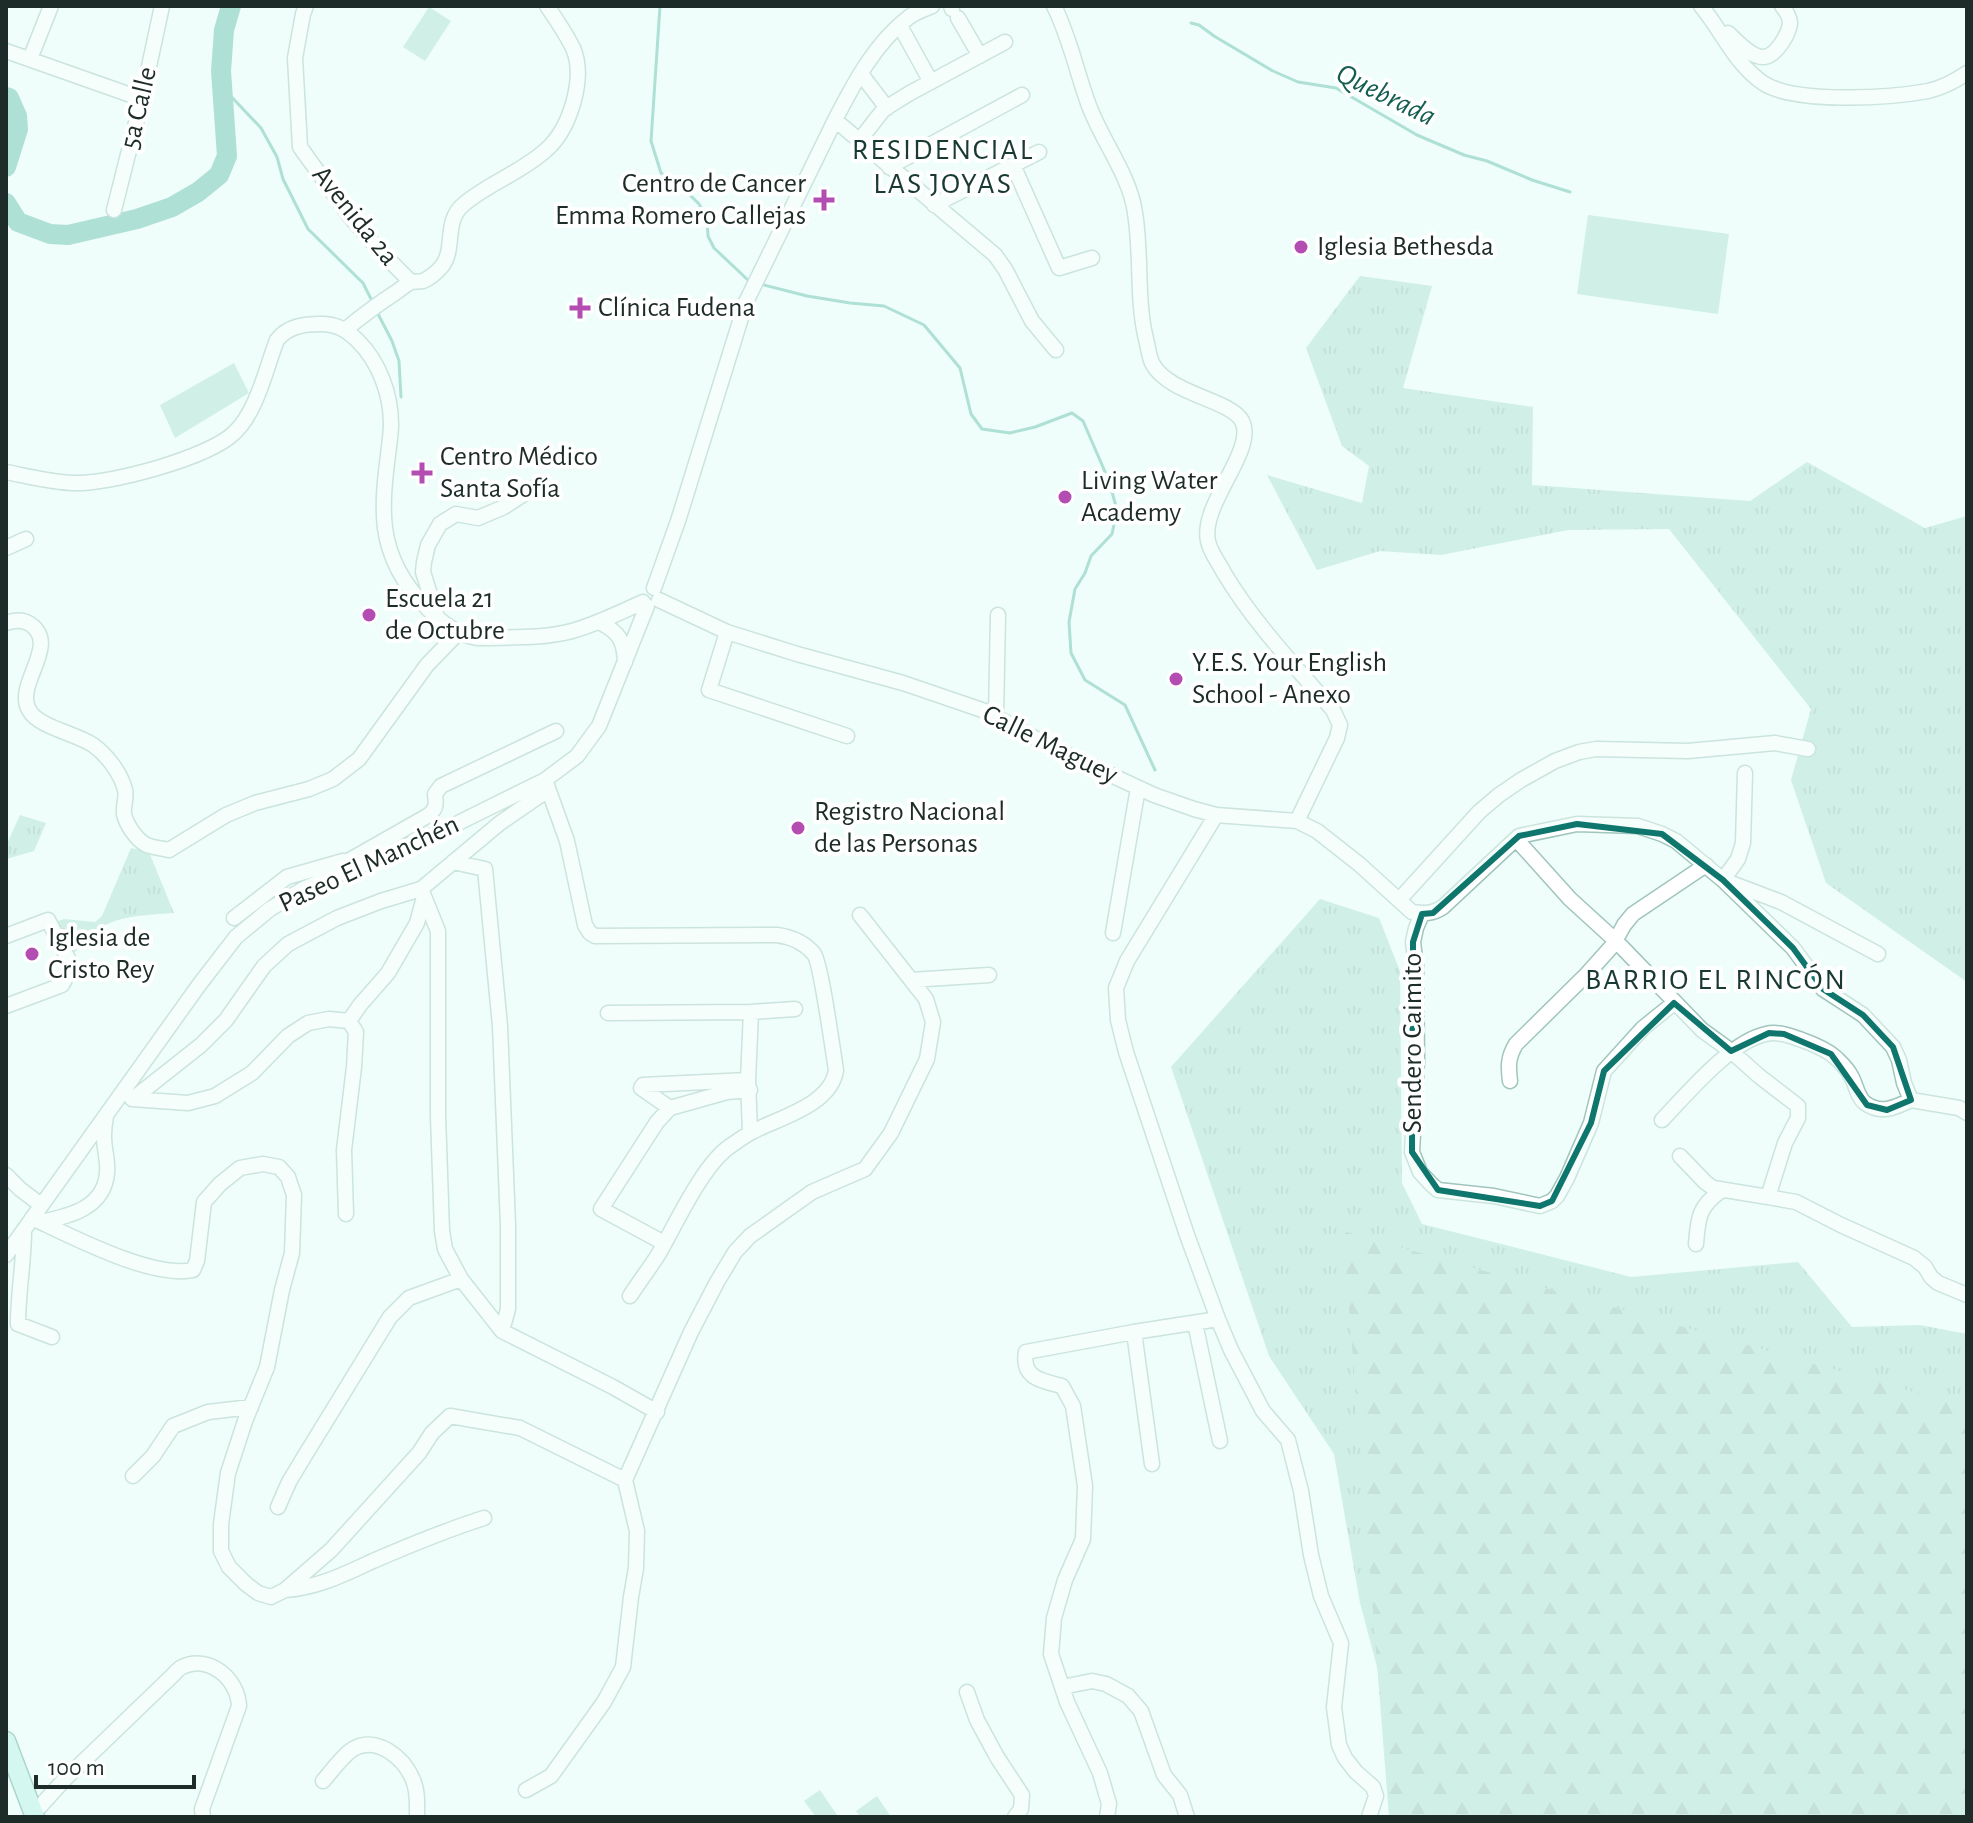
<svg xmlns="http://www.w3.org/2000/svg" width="1973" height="1823" font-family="'Alegreya Sans',sans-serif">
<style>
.grass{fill:url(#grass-tufts)}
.forest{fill:url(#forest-firs)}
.pitch{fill:#aaded1}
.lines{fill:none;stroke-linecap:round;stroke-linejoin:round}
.stream{stroke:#62bca9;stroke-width:3}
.river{stroke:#62bca9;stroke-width:20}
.minor-casing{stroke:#a0c5bc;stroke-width:17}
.major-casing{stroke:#5ea494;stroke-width:21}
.minor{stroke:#fff;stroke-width:14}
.major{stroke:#b3efe2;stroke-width:18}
.marked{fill:none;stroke:#0f766e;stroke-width:6;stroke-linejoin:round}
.poi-dot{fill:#b34db2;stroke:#fff;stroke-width:3}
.labels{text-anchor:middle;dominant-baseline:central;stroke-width:8;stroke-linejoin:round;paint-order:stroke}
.street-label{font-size:28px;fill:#1d2c28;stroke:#fff}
.poi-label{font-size:28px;fill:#1d2c28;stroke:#fff;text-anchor:start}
.water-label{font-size:30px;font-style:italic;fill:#145e51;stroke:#fff}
.neighbourhood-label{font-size:30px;letter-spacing:2px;fill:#193a33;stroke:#fff}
</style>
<defs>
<pattern id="grass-tufts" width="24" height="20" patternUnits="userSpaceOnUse" patternTransform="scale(2)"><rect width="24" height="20" fill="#aaded1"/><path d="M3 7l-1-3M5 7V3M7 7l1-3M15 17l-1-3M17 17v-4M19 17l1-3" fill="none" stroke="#92bfb3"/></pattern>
<pattern id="forest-firs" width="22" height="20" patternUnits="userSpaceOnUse" patternTransform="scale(2)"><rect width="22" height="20" fill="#aaded1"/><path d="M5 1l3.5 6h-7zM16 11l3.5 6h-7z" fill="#92bfb3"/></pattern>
</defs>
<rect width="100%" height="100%" fill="#effefa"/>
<path class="grass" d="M1360,276L1432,286L1403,388L1533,407L1532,485L1750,501L1807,462L1925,528L1967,516V982L1826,883L1791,780L1811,709L1669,529L1568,530L1441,555L1380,551L1317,570L1267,475L1362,503L1369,466L1342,446L1306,348Z
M20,815L46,823L34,851L6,859V846Z
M131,848L149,852L174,913C131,916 94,916 71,959L53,923L64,919L95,922L102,916Z
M1320,899L1379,918L1400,971L1402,1183L1422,1224L1631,1277L1798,1262L1852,1327L1920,1325L1967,1334V1817L1416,1814L1360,1603L1334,1454L1269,1356L1171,1067Z"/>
<path class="forest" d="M1343,1231L1967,1407V1817H1389Z"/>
<path class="pitch" d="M429,7L451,21L425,61L403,47Z
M1588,215L1729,234L1718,314L1577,294Z
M234,363L249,393L175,438L160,405Z
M820,1790L837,1815L834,1817H816L804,1801Z
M877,1796L891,1817H860L856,1811Z"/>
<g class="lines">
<path class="stream" d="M660,6L651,141L661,173L685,190L699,204L707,217L708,236L714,248L749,281
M1191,23L1199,25L1214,36L1273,71L1298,82L1336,88L1417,135L1464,155L1487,161L1532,180L1570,192
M223,88L261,128L277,157L283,179L308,229L363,283L373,303
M760,284L807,296L850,303L884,306L924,325L960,368L971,414L982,429L1010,433L1035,427L1072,413L1083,421L1109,481L1117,510L1112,534L1091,556L1085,573L1075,589L1069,622L1071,653L1085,680L1125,705L1155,770
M376,310L392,341L399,361L401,397"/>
<path class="river" d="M6,97L9,98L17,116L18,129L6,167
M6,203L18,222L50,234L68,235L137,219L172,207L198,192L219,175L227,156L221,71L224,30L231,6"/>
<defs>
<path id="minor" d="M306,6L303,14L295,58L300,147L351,218L379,250L411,282
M951,6L952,9
M1054,6C1070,38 1076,70 1088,103C1101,140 1130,175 1135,213C1142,255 1136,298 1146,339C1148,347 1149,356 1152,363C1169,395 1230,399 1242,421C1257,450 1200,504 1208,541C1210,552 1219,563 1224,573C1254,623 1295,666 1333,710L1340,725L1337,738L1297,821
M1701,6C1722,31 1735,64 1763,83C1795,104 1890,98 1928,91C1942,88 1955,81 1967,73
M958,18L980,56
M900,26L931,82
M1728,33C1736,40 1751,58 1764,57C1776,56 1789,34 1790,23C1790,17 1786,11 1782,6
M6,51L142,99
M30,59L51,6
M861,74L887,108
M835,120L995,255L1005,269L1032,321L1056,350
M859,141L884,109L910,93L1005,42
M1013,165L1059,268L1092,258
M889,167L1022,95
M934,205L1039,152
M114,210L142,99L162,6
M346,329C362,316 378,304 395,293C400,290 406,284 411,282C415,281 419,282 423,281C430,278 437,272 442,266C456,248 443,221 464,204C489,183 522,172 546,150C570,129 586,78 573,48C566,34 556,19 547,6
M6,472C27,476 50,482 72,483C108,485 208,458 234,433C257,412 266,368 277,340C288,326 304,324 321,324C337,324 347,330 358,341C379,362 391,394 391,424C391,434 389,445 388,455C385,479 382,504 385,528C389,559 405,586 427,608C442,623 457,635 478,638C509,637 542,639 572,631C597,624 619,613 643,602
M6,548L26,539
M654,588L678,521L746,302L835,120C854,83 875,43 909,17C916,12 925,9 932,6
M659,600L727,632L797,654L903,683L985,711L1053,748L1154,795L1194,809L1216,815L1297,821L1317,831L1359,864L1412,912C1425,914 1432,914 1443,907L1519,836L1577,824L1638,826L1662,834L1676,841L1723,880L1793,948L1823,989L1863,1015L1893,1047L1899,1060L1904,1083L1911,1100
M436,613L423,572L424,562L428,545L440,524L456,514L478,518L504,507L533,488
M599,622C619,632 624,640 625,662
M6,623C14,620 22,619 30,624C61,645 14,684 29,710C38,727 75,733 93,745C106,754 121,773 125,790C127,797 123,806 124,814C126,824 136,839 145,844C151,848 162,848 169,850L226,815L255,803L309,789L333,779L359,759L427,665L458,633
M727,632L709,690L847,736
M996,717L998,615
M1745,773L1743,843L1738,859L1723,880L1781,902L1878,954
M545,780L567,841L585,925L590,933L595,936L777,935C792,937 804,942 814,954C821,963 833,1052 836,1070C831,1106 777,1118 750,1133C743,1137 736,1142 729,1147C702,1166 675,1226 658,1255C649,1269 639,1282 630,1296
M1216,815L1127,961L1116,988L1118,1020L1126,1052L1187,1235L1218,1319L1231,1350L1263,1411L1288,1440L1301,1491L1311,1555L1321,1596L1341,1643L1334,1707L1339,1745L1345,1758L1356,1772L1373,1787L1376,1796L1369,1817
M1516,839L1570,899L1615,940L1702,1030L1731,1051L1759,1076L1798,1106V1118L1785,1143L1768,1197L1796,1202L1841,1225L1914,1258L1925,1267L1931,1277L1938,1283L1967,1295
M453,862L485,869L500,1026L508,1225V1309L502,1331
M334,869L429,815C437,808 436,803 435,794L441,786L556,731
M421,889L438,931V1116L442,1231L445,1249L461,1279L502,1331L613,1387L657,1412
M1399,900L1479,812L1499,795L1521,780L1555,761L1579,752L1596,749L1688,751L1775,743L1808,749
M1422,914L1416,928L1413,942L1416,966L1417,1060L1412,1152L1420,1172L1432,1185L1438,1190L1494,1196L1540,1206L1552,1201L1557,1196L1567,1178L1591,1123L1604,1071L1643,1028L1674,1003
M234,918L287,877L343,861
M1113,933L1138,788
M6,936L48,920L72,966L62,985L6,1006
M911,980L989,975
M608,1013L751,1012L795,1009
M1510,1081C1508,1066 1508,1057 1516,1044L1587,974L1613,945L1624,925L1633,914L1706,865
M134,1098L201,1045L226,1020L264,966L288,944L337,918L381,901L421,889L500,823L548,790
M132,1099L188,1103L215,1096L252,1073L288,1036L308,1023L329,1019L349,1021L360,1005L388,973L417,923L424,897
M1911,1100L1959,1108L1967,1113
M670,1108L641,1088L643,1085L748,1080
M1662,1120C1687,1094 1731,1041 1766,1034C1778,1031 1790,1036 1802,1040C1813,1044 1826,1049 1835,1057C1841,1063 1847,1068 1851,1076C1856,1084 1857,1097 1865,1103C1881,1115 1896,1107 1911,1100
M750,1133L748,1080L751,1012
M1680,1156L1705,1182L1713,1188L1768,1197
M6,1175L20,1189L41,1205
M346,1214L344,1150L354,1067L356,1032L349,1021
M32,1218C71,1236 152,1279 193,1270L197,1261L204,1202L220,1184L240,1168L263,1164L279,1167L288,1177L294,1195L292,1253L282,1290L267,1367L245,1421L228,1473L221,1524V1551L229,1567L246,1584L258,1593L271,1597L285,1590L331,1550L419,1453L432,1433L450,1416L520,1428L625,1480
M41,1222C70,1216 104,1208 107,1173C108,1165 106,1156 105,1148C103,1137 104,1127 106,1116
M24,1230C24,1262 18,1292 18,1324L52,1337
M664,1243L601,1209L657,1122L670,1108L727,1092L750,1090
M1696,1244C1698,1217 1699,1206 1722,1190
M6,1255L199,985L236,937L270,909L303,889L438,833L545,780L577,756L599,726L647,606
M1195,1323L1220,1441
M1134,1332L1152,1464
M133,1476L153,1456L173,1426L208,1412L251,1407
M278,1507L289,1482L304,1457L390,1317L409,1298L461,1279
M285,1590C317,1588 345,1574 373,1561C410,1545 446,1530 484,1518
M1062,1687L1092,1681L1106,1684L1128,1696L1141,1711L1164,1775L1180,1795L1187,1817
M967,1692L977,1720L997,1757L1022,1795L1021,1809L1015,1817
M323,1781C332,1771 342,1756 353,1749C377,1735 404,1758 413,1780C418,1791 417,1804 417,1817
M526,1790L551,1776L604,1702L623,1667L631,1597L636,1568L637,1531L625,1480L691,1332L717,1282L735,1252L750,1236L812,1192L865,1169L891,1133L927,1059L933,1022L926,999L860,915
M34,1813L65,1779L172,1676C175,1673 178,1669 182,1667C209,1654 238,1679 239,1706L202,1809L203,1817
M1107,1817L1109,1804L1100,1773L1067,1702L1051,1654L1054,1618L1065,1580L1083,1539L1085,1486L1073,1406L1062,1386C1042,1381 1021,1378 1026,1352L1134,1332L1218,1319"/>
<path id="major" d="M6,1741L35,1817"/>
</defs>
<use href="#minor" class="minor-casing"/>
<use href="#major" class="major-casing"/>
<use href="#minor" class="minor"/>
<use href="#major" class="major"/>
</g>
<path d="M0 0H1973V1823H0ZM1577,824L1662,834L1723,880L1793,948L1823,989L1863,1015L1893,1047L1911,1100L1887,1110L1867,1105L1831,1054L1784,1034L1769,1033L1731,1051L1674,1003L1604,1071L1591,1123L1552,1201L1540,1206L1438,1190L1412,1152L1413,942L1422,914L1433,913L1519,836Z" fill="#effefa" fill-opacity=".55" fill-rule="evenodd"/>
<path class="marked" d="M1577,824L1662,834L1723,880L1793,948L1823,989L1863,1015L1893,1047L1911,1100L1887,1110L1867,1105L1831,1054L1784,1034L1769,1033L1731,1051L1674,1003L1604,1071L1591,1123L1552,1201L1540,1206L1438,1190L1412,1152L1413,942L1422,914L1433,913L1519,836Z"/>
<g class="poi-dot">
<path d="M820 188h8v8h8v8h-8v8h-8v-8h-8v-8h8z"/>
<circle cx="1301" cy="247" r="8"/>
<path d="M576 296h8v8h8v8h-8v8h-8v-8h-8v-8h8z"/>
<path d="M418 461h8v8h8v8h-8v8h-8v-8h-8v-8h8z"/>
<circle cx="1065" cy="497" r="8"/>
<circle cx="369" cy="615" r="8"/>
<circle cx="1176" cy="679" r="8"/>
<circle cx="798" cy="828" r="8"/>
<circle cx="32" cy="954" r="8"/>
</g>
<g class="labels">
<g class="street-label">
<text transform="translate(139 108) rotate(-77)">5a Calle</text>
<text transform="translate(355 216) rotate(51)">Avenida 2a</text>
<text transform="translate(1050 745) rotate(26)">Calle Maguey</text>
<text transform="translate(369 864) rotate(-25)">Paseo El Manchén</text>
<text transform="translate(1413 1043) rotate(-90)">Sendero Caimito</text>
</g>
<g class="poi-label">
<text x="806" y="184" text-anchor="end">Centro de Cancer<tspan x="806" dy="32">Emma Romero Callejas</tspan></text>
<text x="1317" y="247">Iglesia Bethesda</text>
<text x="598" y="308">Clínica Fudena</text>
<text x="440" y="457">Centro Médico<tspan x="440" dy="32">Santa Sofía</tspan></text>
<text x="1081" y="481">Living Water<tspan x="1081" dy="32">Academy</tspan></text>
<text x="385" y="599">Escuela 21<tspan x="385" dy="32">de Octubre</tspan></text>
<text x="1192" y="663">Y.E.S. Your English<tspan x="1192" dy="32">School - Anexo</tspan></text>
<text x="814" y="812">Registro Nacional<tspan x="814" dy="32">de las Personas</tspan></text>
<text x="48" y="938">Iglesia de<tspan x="48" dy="32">Cristo Rey</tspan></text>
</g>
<g class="water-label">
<text transform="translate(1386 95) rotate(26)">Quebrada</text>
</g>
<g class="neighbourhood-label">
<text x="943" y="150">RESIDENCIAL<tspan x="943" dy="34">LAS JOYAS</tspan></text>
<text x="1716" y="980">BARRIO EL RINCÓN</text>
</g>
</g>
<rect width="1973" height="1823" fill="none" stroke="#1d2c28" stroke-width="16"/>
<path d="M36 1775v12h158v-12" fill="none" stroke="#1d2c28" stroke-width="4"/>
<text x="48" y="1775" font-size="24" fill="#1d2c28" stroke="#ffffff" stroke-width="6" paint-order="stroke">100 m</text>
</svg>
